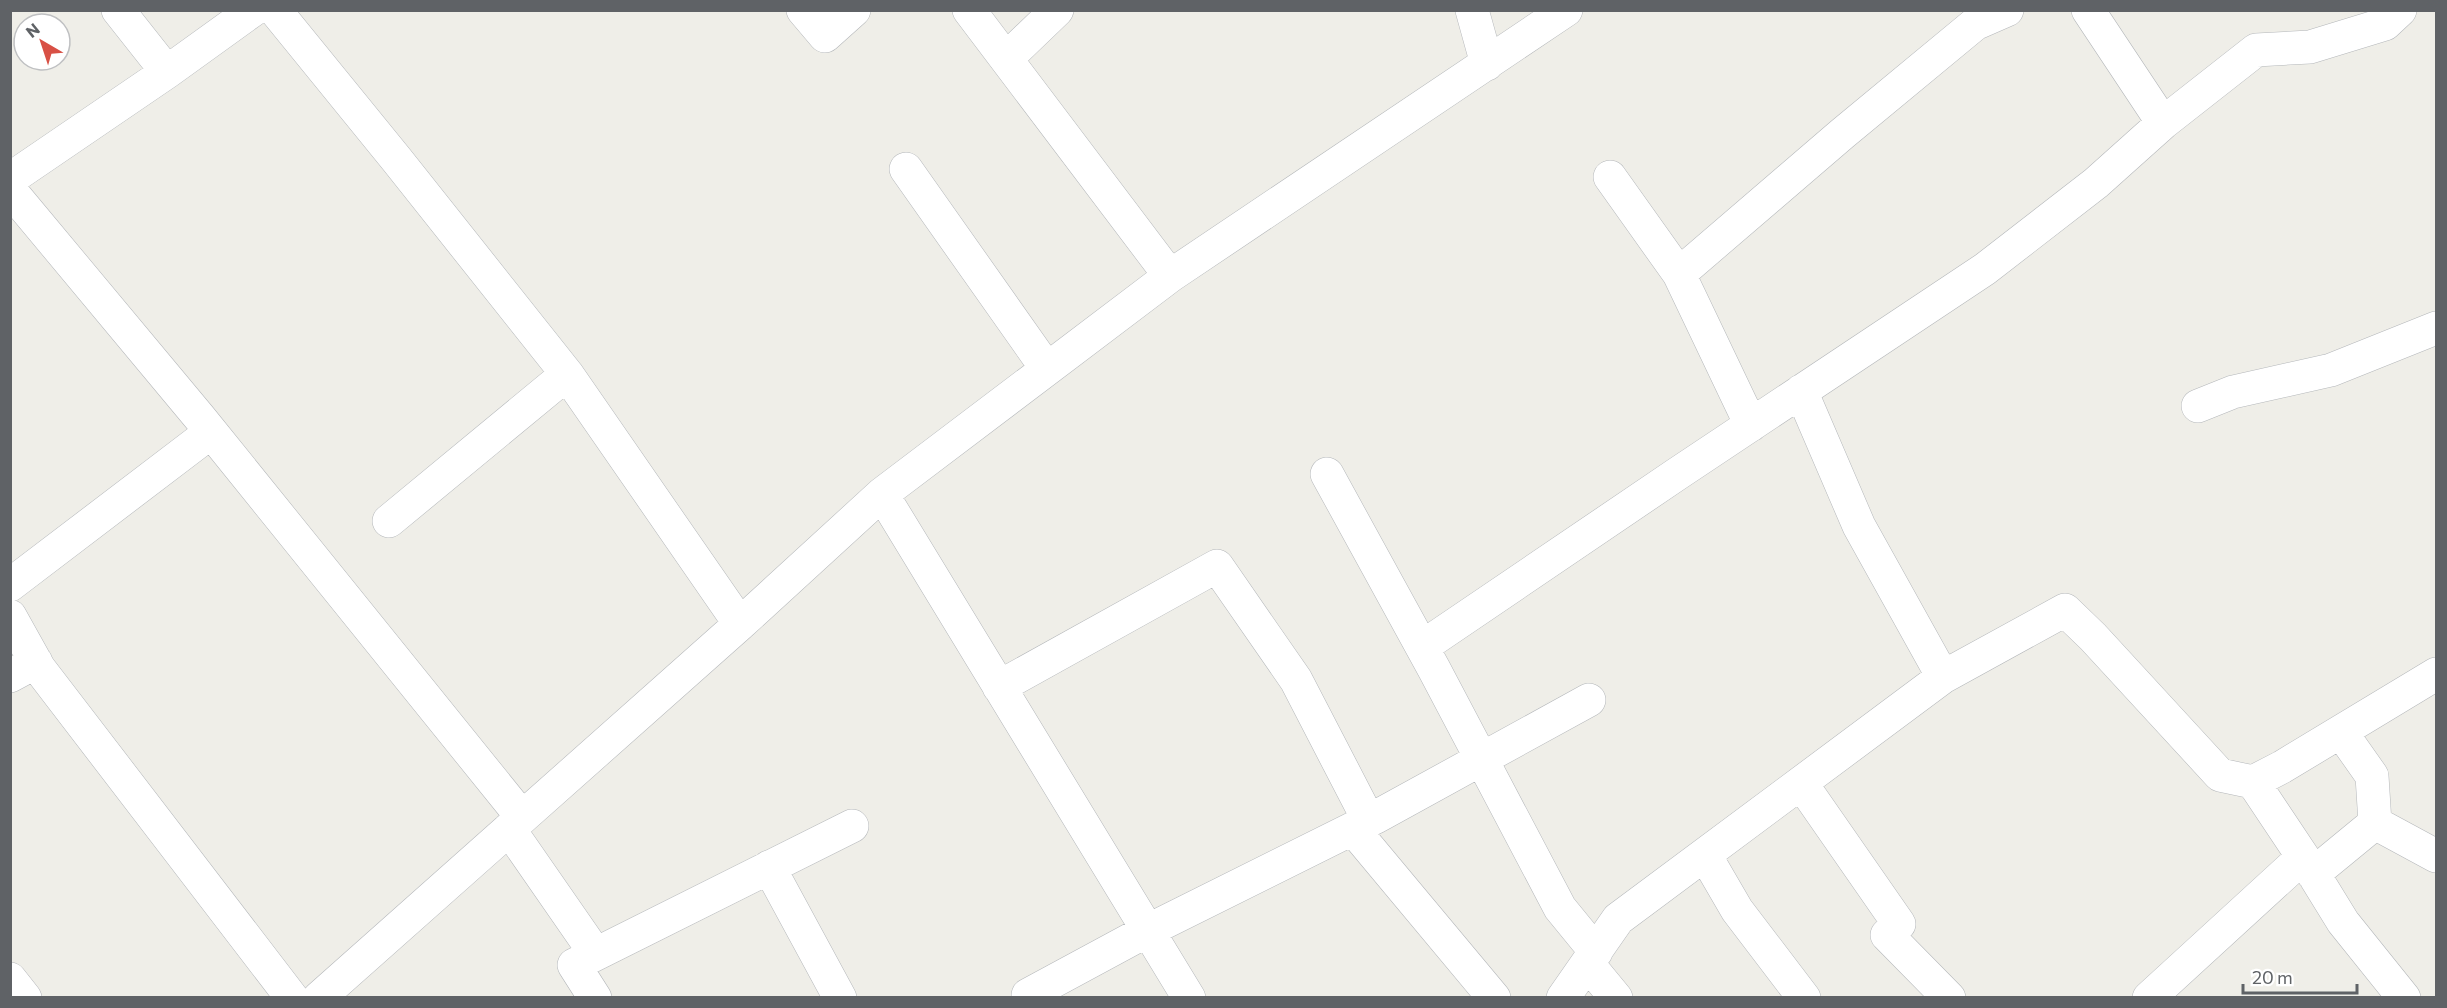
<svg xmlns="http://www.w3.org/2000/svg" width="2447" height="1008" font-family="Commissioner,sans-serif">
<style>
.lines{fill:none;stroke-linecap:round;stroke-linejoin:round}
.minor-casing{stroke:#b4b7ba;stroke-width:34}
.secondary-casing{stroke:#b4b6ba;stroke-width:34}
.minor{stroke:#fff;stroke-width:33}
.secondary{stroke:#fff;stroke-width:33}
</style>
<rect width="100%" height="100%" fill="#efeee8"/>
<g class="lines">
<defs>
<path id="minor" d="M118,10L167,72
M275,10L397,160L567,374L740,624
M803,10L825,36L854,10
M969,10L1170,276
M1472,10L1487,64
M2088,10L2163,123
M1007,58L1057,10
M906,169L1047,369
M1610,177L1679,274L1751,425
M10,179L167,72L253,10
M10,190L200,418L522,817
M1679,274L1842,134L1975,24L2007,10
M1801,391L1859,526L1943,677
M2198,406L2233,392L2331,370L2436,328
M1327,474L1434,669L1560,908L1596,952
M882,494L1189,998
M389,521L567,374
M10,585L211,432
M10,616L39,668L292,998
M1422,647L1677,474L1985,269L2096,183L2163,123L2256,50L2310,47L2385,24L2400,10
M10,676L36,662
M999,687L1217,566L1296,680L1369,821
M2341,732L2372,776L2375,823
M2253,782L2303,857L2343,922L2404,998
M1801,783L1899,924L1887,935L1949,998
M509,829L595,953
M1353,829L1494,998
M1705,855L1737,910L1804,998
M769,867L840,998
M2313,874L2375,823L2436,856
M1588,964L1616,998
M319,998L740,624L882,494L1170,276L1566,10
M595,998L574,965L852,826
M1029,998L1028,995L1141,934L1376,817L1589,700
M1563,998L1618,919L1943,677L2065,610L2093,637L2220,775L2253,782L2282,767L2436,674
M2149,998L2303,857"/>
<path id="secondary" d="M10,979L25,998"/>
</defs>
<use href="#minor" class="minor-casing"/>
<use href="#secondary" class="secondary-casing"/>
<use href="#minor" class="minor"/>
<use href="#secondary" class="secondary"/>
</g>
<rect width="2447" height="1008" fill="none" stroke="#5f6266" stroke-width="24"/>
<g transform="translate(42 42) rotate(321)"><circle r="28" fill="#ffffff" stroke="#bfc0c2" stroke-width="1.5"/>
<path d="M0-4.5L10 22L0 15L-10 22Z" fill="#d85045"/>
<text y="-9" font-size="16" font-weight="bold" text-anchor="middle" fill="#5f6266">N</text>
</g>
<path d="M2243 984v9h114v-9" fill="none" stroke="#5f6266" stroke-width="3"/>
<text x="2252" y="984" font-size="18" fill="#5f6266" stroke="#ffffff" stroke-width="4.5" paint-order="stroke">20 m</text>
</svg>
